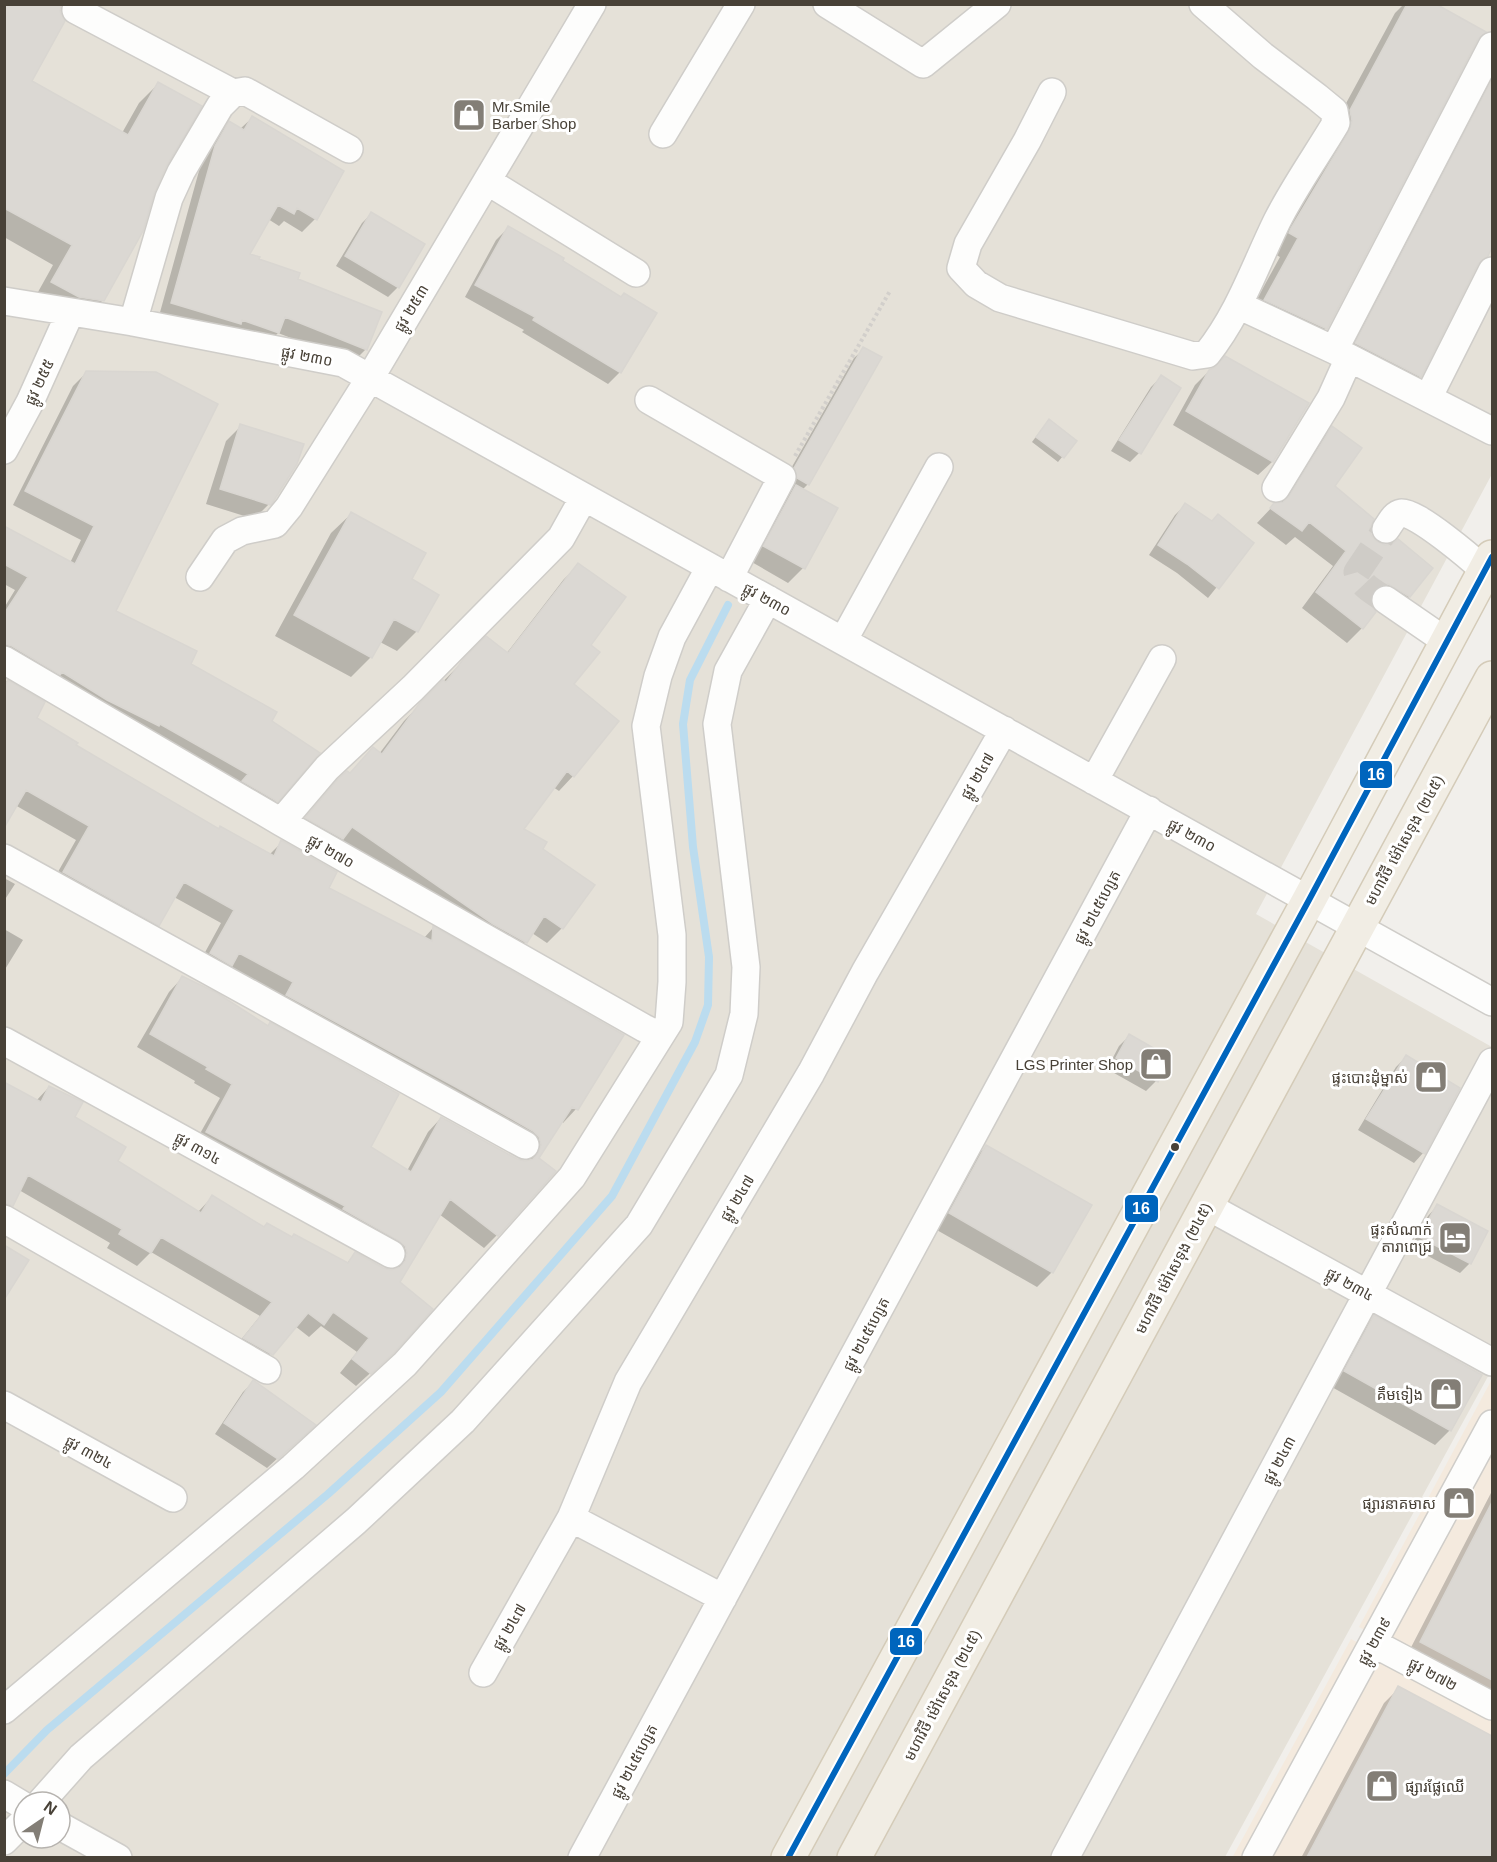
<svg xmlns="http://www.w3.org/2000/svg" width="1497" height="1862" font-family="Arial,'Noto Sans Khmer',sans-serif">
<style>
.residential{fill:#e5e1d8;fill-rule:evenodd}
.commercial{fill:#f4eade}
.shadow{fill:#0003}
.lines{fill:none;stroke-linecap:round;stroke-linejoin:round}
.stream{stroke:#bbdcef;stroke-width:8}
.building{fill:#dbd8d3;stroke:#d9d6d1;stroke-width:1.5}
.minor-tunnel{stroke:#cfccc7;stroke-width:27;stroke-dasharray:27 14;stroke-linecap:butt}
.minor-casing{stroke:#cfcdc9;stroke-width:30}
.major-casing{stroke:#d4cbb8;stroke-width:36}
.path{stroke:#d2cfcb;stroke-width:4;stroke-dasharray:3 3;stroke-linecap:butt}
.minor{stroke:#fdfdfc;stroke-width:27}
.major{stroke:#f1ede4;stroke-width:33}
.bus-1-casing{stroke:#fff;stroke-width:10}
.bus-1{stroke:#0065bd;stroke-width:6}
.bus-dot{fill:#484137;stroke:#fff;stroke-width:2}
.labels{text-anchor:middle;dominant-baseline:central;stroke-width:6;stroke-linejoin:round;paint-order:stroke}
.poi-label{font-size:15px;fill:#484137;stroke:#fff;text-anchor:end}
.street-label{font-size:15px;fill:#484137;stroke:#fff}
.line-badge{stroke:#fff;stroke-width:2}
.badge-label{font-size:16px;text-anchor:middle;font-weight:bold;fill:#fff}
</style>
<rect width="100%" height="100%" fill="#f1efeb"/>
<path class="residential" d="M5,5H1492V474L1256,914L1492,1047V1369L1225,1857L5,1858ZM24,1802H60V1838H24Z"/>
<path class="commercial" d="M1492,1379V1698L1359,1627Z
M1351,1639L1492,1714V1857L1232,1858Z"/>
<path class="shadow" d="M4,4H68L59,13L30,82L122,133L139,103L158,84L165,165L103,300L83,320L33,301L53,265L4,237Z
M1404,4H1433L1326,328L1307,348L1246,319L1280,257L1271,252L1331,131L1395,13Z
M1492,70V244L1487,255L1474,268L1420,376L1400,396L1336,363Z
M252,118L315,219L302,232L284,221L279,226L268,219L248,255L296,280L366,349L353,362L278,333L265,346L159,316L202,160L216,136L229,123L240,129Z
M371,214L398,287L388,297L336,266L362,223Z
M508,228L561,262L620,372L608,384L522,332L524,330L465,297L496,240Z
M864,349L808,484L802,490L803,568L788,583L750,561L781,502L792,490L788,488L785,479L854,358Z
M1209,371L1307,403L1272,462L1258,475L1173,425L1195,385Z
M87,372L114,612L270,722L276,801L263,814L4,663V608L15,590L4,584V527L70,563L81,540L13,505L73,386Z
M1161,377L1139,453L1130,462L1111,451L1151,387Z
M241,426L269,504L254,519L206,504L226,441Z
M1044,426L1075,441L1058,462L1032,442Z
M1332,428L1333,487L1369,528L1370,535L1375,543L1431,569L1409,597L1394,612L1372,599H1369L1362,628L1347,643L1302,608L1333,566L1295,537L1286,545L1257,523L1274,505L1280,504L1317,443Z
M1185,505L1212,522L1252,543L1208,598L1177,573L1149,555L1175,515Z
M351,514L410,580L417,631L397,651L380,642L371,657L351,677L275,636L331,533Z
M579,565L589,645L572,685L573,776L559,791L553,787L521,829L541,849L592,885L562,928L547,943L532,933L525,942L511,957L292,833L324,796L347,773L349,774L379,754L404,721L486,638L506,654L564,579Z
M4,680L43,703L35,719L74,746L218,830L269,855L282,842L327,888L424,938L433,928L576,1109L563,1123L561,1121L537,1159L497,1235L484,1248L439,1214L398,1282L378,1366L356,1386L340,1373L357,1352L321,1326L309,1337L295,1326L258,1368L231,1352L260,1316L151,1252L137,1266L107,1248L110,1243L19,1190L12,1205L4,1212V1084L36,1101L49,1087L73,1118L116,1162L198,1212L212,1197L264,1228L346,1264L355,1254L383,1269L393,1271L392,1260L193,1146L220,1098L194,1083L195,1081L137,1047L169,992L182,978L369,1147L407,1171L428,1132L441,1118L517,1160L527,1162L526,1151L197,967L221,923L174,897L158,925L145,938L50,886L76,840L15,805L4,824Z
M4,878L15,884L4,901Z
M4,929L23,940L4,971Z
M1129,1036L1156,1081L1146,1091L1107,1069L1119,1046Z
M1406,1057L1458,1089L1423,1153L1414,1163L1358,1130L1396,1067Z
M986,1147L1052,1272L1037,1287L935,1229L971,1161Z
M1437,1206L1486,1232L1470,1263L1460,1273L1411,1247L1428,1216Z
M1374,1317L1450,1430L1435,1445L1330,1386L1359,1332Z
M253,1382L304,1434L267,1468L215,1434L243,1392Z
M1492,1491V1702L1406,1657Z
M1399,1688L1492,1738V1858H1301L1384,1703Z"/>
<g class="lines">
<path class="stream" d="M4,1774L47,1730L328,1494L441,1392L612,1196L695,1042L708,1005L709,957L693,847L683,724L690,680L728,605"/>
</g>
<path class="building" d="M4,4H62L60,11L65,21L32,81L128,135L158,82L202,106L167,165L154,194L143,231L104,301L79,297L51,282L72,245L4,208Z
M1407,4H1436L1486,32L1478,39L1327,329L1264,300L1298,238L1289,233L1291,228L1349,131L1352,121L1350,110Z
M1492,79V247L1488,256L1478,264L1421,377L1355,343Z
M252,116L344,171L317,220L297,208L294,214L278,205L250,254L260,257L259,259L300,273L298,279L382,312L367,350L285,317L279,333L242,320L241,324L171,303L215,146L229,121L244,130Z
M371,212L425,244L399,288L345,256Z
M508,226L564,258L563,261L621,297L624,293L657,313L621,373L533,320L535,317L475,285Z
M863,347L882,357L809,485L797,478L794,468Z
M1225,356L1309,403L1273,462L1186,411L1209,370L1215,367Z
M86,371L156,372L218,404L116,611L197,651L191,664L277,712L272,721L320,753L278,802L242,781L248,774L160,724L159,726L107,700L62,672L60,675L12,646L4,644V614L28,577L4,564V526L75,564L94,526L25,491Z
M1161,375L1181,388L1141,454L1119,440Z
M1049,419L1077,441L1064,458L1036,437Z
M240,424L304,444L297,464L271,505L220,489Z
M1332,426L1362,448L1335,486L1374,519L1370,528L1371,535L1376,541L1385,545L1392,544L1398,539L1433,568L1410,597L1388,584L1380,586L1373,591L1370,599L1372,606L1376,612L1363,629L1316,592L1346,551L1309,522L1302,531L1270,508L1274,503L1283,502L1289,496Z
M796,485L838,508L805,569L763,546Z
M1185,503L1212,521L1218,514L1254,543L1219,589L1187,564L1158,545Z
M351,512L426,553L412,579L439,595L418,632L394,619L372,658L294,615Z
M578,563L626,597L591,645L600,652L574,684L619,721L574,777L567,771L524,829L547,842L543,849L595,885L563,929L544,916L527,943L493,924L352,827L343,839L305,818L338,779L347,771L350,773L373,747L382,754L419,704L443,680L446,682L465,657L486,636L508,653Z
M8,680L45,702L37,718L78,743L76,745L219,829L220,826L274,856L281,840L337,872L329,888L432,941L433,926L624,1035L578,1110L572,1107L539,1158L556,1171L498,1236L450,1199L400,1282L433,1309L394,1353L371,1374L352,1359L369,1338L333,1312L324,1325L308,1313L273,1355L243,1338L272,1302L161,1237L151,1253L119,1234L122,1229L28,1175L13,1206L4,1203V1082L41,1102L49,1086L83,1102L75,1117L126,1147L118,1161L201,1213L212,1195L264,1227L267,1223L292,1237L294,1234L348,1263L355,1252L383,1268L391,1270L400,1267L405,1261L407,1253L405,1246L399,1241L343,1209L345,1206L206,1132L232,1084L206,1069L208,1067L150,1034L182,976L217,993L268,1026L270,1022L399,1094L371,1147L411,1172L441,1117L517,1159L525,1161L533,1159L538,1153L541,1145L539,1137L533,1131L456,1087L286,995L293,982L239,953L232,966L210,953L234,910L184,882L159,926L63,872L89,826L26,790L4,828V687Z
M1129,1034L1171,1058L1158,1082L1116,1058Z
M1406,1055L1460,1088L1425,1154L1366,1119Z
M986,1145L1092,1205L1053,1273L949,1213Z
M1437,1204L1488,1231L1471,1264L1419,1237Z
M4,1245L29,1260L4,1300Z
M1374,1315L1482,1375L1451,1431L1344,1371Z
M253,1380L316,1425L278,1459L224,1423Z
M1492,1502V1680L1420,1642Z
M1398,1686L1492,1736V1857H1307Z"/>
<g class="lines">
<path class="minor-tunnel" d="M1386,600C1374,592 1361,586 1357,572L1386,529"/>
<defs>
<path id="minor" d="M827,4L923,64L997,4
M76,10L233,93
M1052,92L1027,141L968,244L961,268L976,284L1000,298L1193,356L1207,354C1239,314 1255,266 1277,221C1294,187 1317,155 1336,123L1334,111L1317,97L1263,56L1203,4
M663,134L741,4
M487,181L636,273
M4,301L133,322L343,363L1492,1002
M1238,305L1334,350L1492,431
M133,322L169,198L181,172L220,106L233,93L245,91L349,149
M1334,350L1492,46
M1428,398L1492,271
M649,400L782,477L729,578
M4,450L30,402L70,313
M1276,488L1331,398L1349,358
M1386,529C1390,524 1394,514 1401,513C1416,511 1472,559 1485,571
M200,577L225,540L242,531L275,524L289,507L370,378L592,4
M1386,600L1447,642
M843,641L939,467
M4,660L281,822L644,1028L652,1032H662
M1094,781L1162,659
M281,822L327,768L413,688L561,538L584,497
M4,858L525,1145
M4,1041L391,1254
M1207,1206L1492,1362
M4,1219L267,1370
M4,1405L173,1498
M571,1518L723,1598
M1373,1643L1492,1706
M483,1673L571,1518L628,1382L811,1073L865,972L1004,730
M4,1710L293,1467L405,1364L572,1177L669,1022L672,982V935L646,726L658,676L672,637L710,567
M4,1794L24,1806
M41,1802L81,1757L356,1521L463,1421L639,1225L729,1075L744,1014L746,967L717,724L728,671L768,599
M60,1826L118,1858
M4,1841L24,1821
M582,1858L1149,810
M1065,1858L1492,1062
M1256,1858L1492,1424"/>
<path id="major" d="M788,1858L1309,900L1492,557
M854,1858L1492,678"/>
</defs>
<use href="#minor" class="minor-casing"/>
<use href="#major" class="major-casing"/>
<path class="path" d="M795,456L890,291"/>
<use href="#minor" class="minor"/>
<use href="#major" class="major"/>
<defs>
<path id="bus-1" d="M788,1858L1309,900L1492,557"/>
</defs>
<use href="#bus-1" class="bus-1-casing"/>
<use href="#bus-1" class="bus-1"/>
</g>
<defs>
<symbol id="shop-square" viewBox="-11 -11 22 22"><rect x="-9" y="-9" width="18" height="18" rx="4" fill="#837e76" stroke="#fff"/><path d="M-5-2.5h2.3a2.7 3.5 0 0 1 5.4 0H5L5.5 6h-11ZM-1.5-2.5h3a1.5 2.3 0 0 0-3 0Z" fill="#fff"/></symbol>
<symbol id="hotel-square" viewBox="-11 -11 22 22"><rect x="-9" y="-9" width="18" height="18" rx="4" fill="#837e76" stroke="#fff"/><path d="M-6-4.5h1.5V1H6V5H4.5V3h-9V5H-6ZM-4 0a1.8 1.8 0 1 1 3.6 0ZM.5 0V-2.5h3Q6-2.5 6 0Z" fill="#fff"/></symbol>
</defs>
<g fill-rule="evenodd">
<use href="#shop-square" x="450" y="96" width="38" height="38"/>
<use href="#shop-square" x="1137" y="1045" width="38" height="38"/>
<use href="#shop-square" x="1412" y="1058" width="38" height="38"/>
<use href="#hotel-square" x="1436" y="1219" width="38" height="38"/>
<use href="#shop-square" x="1427" y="1375" width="38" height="38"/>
<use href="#shop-square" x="1440" y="1484" width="38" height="38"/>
<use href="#shop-square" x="1363" y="1767" width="38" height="38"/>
</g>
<circle class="bus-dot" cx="1175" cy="1147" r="5"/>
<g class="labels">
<g class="poi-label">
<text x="492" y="106" text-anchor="start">Mr.Smile<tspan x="492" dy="17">Barber Shop</tspan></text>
<text x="1133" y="1064">LGS Printer Shop</text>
<text x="1408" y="1077">ផ្ទះបោះដុំម្នាស់</text>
<text x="1432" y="1229">ផ្ទះសំណាក់<tspan x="1432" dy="17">តារាពេជ្រ</tspan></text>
<text x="1423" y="1394">គឹមទៀង</text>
<text x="1436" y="1503">ផ្សារនាគមាស</text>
<text x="1405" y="1786" text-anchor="start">ផ្សារផ្លែឈើ</text>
</g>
<g class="street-label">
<text transform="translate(411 308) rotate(-59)">ផ្លូវ ២៥៣</text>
<text transform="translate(307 356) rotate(11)">ផ្លូវ ២៣០</text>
<text transform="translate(39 382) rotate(-65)">ផ្លូវ ២៥៥</text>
<text transform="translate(767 599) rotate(29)">ផ្លូវ ២៣០</text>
<text transform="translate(977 776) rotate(-60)">ផ្លូវ ២៤៧</text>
<text transform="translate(1192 835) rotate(29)">ផ្លូវ ២៣០</text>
<text transform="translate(1404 840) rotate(-61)">មហាវិថី ម៉ៅសេទុង (២៤៥)</text>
<text transform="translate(331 851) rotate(30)">ផ្លូវ ២៧០</text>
<text transform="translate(1097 907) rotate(-62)">ផ្លូវ ២៤៥ហ្សេត</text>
<text transform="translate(198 1148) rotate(29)">ផ្លូវ ៣១៤</text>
<text transform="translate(737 1198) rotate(-59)">ផ្លូវ ២៤៧</text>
<text transform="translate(1173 1268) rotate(-62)">មហាវិថី ម៉ៅសេទុង (២៤៥)</text>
<text transform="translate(1350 1284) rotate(29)">ផ្លូវ ២៣៤</text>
<text transform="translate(866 1334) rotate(-62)">ផ្លូវ ២៤៥ហ្សេត</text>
<text transform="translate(89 1452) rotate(29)">ផ្លូវ ៣២៤</text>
<text transform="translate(1279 1460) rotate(-62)">ផ្លូវ ២៤៣</text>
<text transform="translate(509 1627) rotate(-60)">ផ្លូវ ២៤៧</text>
<text transform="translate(1374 1641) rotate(-61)">ផ្លូវ ២៣៩</text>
<text transform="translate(1433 1674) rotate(28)">ផ្លូវ ២៧២</text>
<text transform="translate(942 1695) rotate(-62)">មហាវិថី ម៉ៅសេទុង (២៤៥)</text>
<text transform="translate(634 1761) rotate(-62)">ផ្លូវ ២៤៥ហ្សេត</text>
</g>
</g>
<g class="line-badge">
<rect x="1359" y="760" width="34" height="29" rx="6" fill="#0065bd"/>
<rect x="1124" y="1194" width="35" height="29" rx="6" fill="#0065bd"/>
<rect x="889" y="1627" width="34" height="29" rx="6" fill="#0065bd"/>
</g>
<g class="badge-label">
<text x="1376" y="780">16</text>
<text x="1141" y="1214">16</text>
<text x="906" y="1647">16</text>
</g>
<rect width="1497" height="1862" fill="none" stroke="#484137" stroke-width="12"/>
<g transform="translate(42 1820) rotate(35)"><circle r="28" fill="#ffffff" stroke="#b6b3af" stroke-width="1.5"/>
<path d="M0-4.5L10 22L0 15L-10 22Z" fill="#837e76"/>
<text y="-9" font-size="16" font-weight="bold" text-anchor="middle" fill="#484137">N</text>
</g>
</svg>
